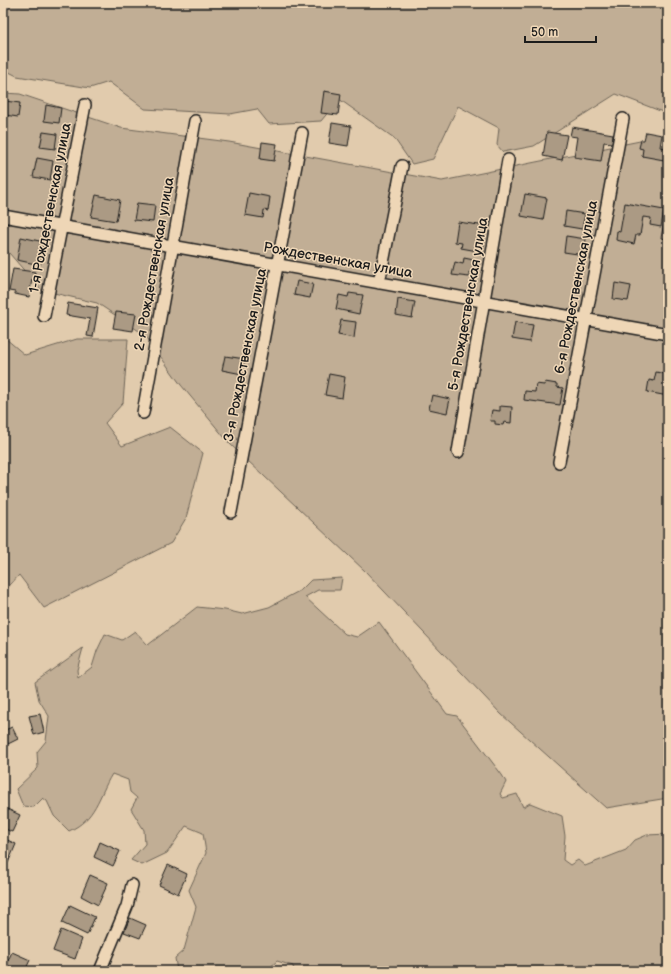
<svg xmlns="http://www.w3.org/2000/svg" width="671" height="974" font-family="'Balsamiq Sans',sans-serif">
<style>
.green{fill:#c1ae95;stroke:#6e6558}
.building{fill:#ab9a84;stroke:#1c1c1c}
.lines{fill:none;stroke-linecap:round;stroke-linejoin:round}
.street-casing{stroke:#1c1c1c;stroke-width:14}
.street{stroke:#eed6b6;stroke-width:11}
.labels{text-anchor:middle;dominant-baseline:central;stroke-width:3;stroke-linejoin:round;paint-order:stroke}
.street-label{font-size:14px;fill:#1c1c1c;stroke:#eed6b6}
</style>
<rect width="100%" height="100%" fill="#e1cbad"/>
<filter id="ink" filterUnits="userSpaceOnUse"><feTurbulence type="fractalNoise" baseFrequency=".025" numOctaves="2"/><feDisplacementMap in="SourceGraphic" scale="8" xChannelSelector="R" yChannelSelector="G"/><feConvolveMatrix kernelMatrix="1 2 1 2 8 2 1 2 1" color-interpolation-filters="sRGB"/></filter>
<g filter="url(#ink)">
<path class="green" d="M3,3H668V114L616,94L534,146L503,152L497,145L499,128L458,106L433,159L412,164L394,138L339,99L321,121L269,124L257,109L230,114L145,109L109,82L90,88L17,76L3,69Z
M3,93L20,94L121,128L229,142L442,181L640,141L668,150V798L606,808L501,714L365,571L230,444L181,385L145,335L97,303L41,290L3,246Z
M3,296L7,298L5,338L25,355L77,339H128L123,403L105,423L122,446L170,427L203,453L186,518L171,543L44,608L19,575L3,593Z
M342,578L340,590H318L305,597L345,634L357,637L379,622L447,714L457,716L502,775L506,782L500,794L503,798L517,794L523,807L530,803L562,816L565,836L563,860L570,865L578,860L585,866L626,850L635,840L647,835L668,834V971H294L293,966L277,961L266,971H177L175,958L184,950L196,907L189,890L206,853L203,833L186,826L167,853L142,865L131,860L145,844L144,830L131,809L137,798L130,792L128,780L112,774C98,797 96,819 69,831L54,816L47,801L43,798L34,807L23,806L16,789L38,768L37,752L46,741L49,716L39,700L35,682L83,648L77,670L78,678L92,667L97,651L105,634L122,640L135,631L148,645L197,607L225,610L242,614L269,607L301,590L311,580Z"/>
<path class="building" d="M324,91L341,94L338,115L321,113Z
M5,101L20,103L18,117L5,115L6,108H4Z
M46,105L61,108L59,123L44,121Z
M332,123L351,126L348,146L329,143Z
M572,127L613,134L612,143L604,142L601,161L574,157L577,137L570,136Z
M43,132L57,134L55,149L40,147Z
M547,132L567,135L562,160L543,156Z
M646,132L662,135L660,147L666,148L664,160L642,156L643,149L639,148L641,140H644Z
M262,142L277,144L274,161L260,159Z
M37,158L53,161L50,180L33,177Z
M249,193L270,197L268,211L264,210L263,218L245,215Z
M525,194L547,198L543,220L521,216Z
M96,195L120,200L116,221L91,217Z
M137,203L155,205L153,222L134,220Z
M625,203L664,210L661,227L650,225L651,218L643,217L640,235H636L634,244L616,240L617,231L620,232Z
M566,211L585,214L582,229L564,226Z
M458,222L486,226L483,252L461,248L462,243L455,242Z
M664,222H668V239L661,238Z
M566,236L586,239L584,255L564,252Z
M21,237L44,242L40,265L17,260Z
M464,258L474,260L472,273L469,272V277L452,275L455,262L463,264Z
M13,269L35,272L34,280L32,279L29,297L15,294V292L9,291Z
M297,281L313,284L310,298L294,295Z
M615,283L631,286L628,301L613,299Z
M349,293L363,295L359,314L336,309L339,295L348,297Z
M398,299L415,302L412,318L396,315Z
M68,303L98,308L93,337L87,336L90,319L66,315Z
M116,312L136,314L133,331L113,328Z
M341,320L356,322L354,338L338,335Z
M515,322L533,325L530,342L512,339Z
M225,356L245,359L242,374L222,370Z
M656,372L668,374V396L647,392L649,380L654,381Z
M329,374L345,377L342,398L325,395Z
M545,382L557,384V387L563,388L560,405L524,400L525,391L535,392L536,384L544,385Z
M432,395L450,399L447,413L429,409Z
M500,406L512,407L511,423L504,422L503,425L495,424V421H490L492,410L500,411Z
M40,714L44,732L34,735L29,716Z
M12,727L18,739L8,744L3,734V731Z
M3,807L20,815L12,832L3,828Z
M3,838L16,844L8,863L3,861Z
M100,842L120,851L113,866L94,857Z
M168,865L187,874L178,894L159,885Z
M90,875L108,883L98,905L81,896Z
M70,905L95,917L87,935L62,923Z
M130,918L146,925L140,938L124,932Z
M61,930L82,939L75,959L53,951Z
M12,952L30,960L25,971H3Z"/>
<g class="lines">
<defs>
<path id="street" d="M3,216L668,334
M379,283L402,166
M44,316L85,105
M143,413L195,121
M458,452L508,160
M559,462L623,119
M231,512L302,133
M100,971L127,906L132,885"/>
</defs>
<use href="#street" class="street-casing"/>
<use href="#street" class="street"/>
</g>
</g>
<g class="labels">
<g class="street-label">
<text transform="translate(50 208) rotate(-79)">1-я Рождественская улица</text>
<text transform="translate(338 260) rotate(10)">Рождественская улица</text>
<text transform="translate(154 264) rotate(-80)">2-я Рождественская улица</text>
<text transform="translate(576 287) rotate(-79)">6-я Рождественская улица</text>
<text transform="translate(468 304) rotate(-80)">5-я Рождественская улица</text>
<text transform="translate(245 355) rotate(-79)">3-я Рождественская улица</text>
</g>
</g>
<rect width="671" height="974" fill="none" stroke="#eed6b6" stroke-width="16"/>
<rect x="8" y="8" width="655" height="958" fill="none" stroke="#1c1c1c" stroke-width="1.5" filter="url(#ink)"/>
<path d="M525 36v6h71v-6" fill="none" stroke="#1c1c1c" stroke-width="2"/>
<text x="531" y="36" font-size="12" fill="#1c1c1c" stroke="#eed6b6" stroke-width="3" paint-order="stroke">50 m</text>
</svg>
